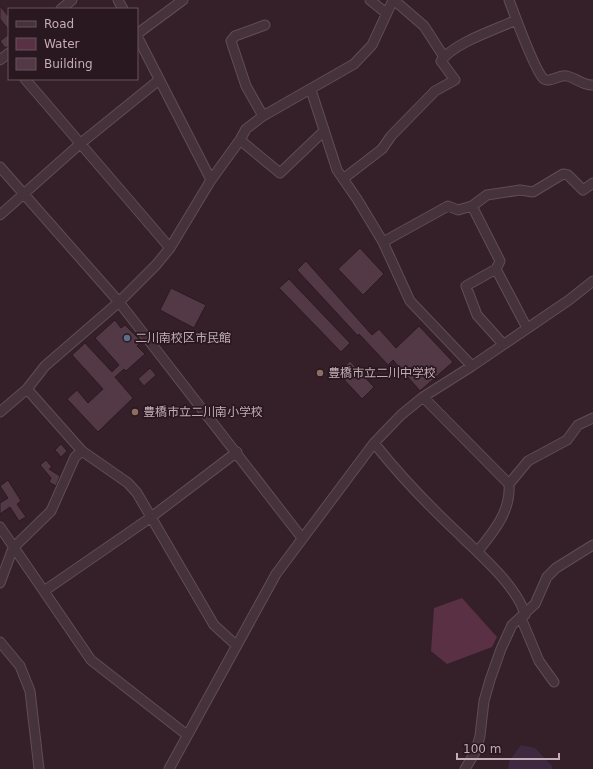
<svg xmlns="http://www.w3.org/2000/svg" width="593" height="769" font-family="'DejaVu Sans','Noto Sans JP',sans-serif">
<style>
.green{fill:#3d2940}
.water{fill:#5a3144}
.building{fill:#533845;stroke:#2c1a22}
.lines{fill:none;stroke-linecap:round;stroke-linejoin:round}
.minor-casing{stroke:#614d56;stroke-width:11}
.minor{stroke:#46323b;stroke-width:9}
.service-dot{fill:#5c6f8a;stroke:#2a1820;stroke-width:1.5}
.education-dot{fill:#8d6e63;stroke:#2a1820;stroke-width:1.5}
.labels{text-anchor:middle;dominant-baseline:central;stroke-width:3.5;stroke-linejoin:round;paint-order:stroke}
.poi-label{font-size:12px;fill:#c3acb6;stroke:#2a1820;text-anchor:start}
</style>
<rect width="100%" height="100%" fill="#351f29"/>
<path class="green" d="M521,745L535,748L552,766V769H508L509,761Z"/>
<path class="water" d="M462,598L497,637L492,647L447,664L431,651L434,608Z"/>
<path class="building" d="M0,6L9,17V30L0,19Z
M9,34V46L5,48L0,41Z
M360,248L384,274L363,295L338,269Z
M306,261L372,335L379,329L396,348L419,326L453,362L420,391L393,360L388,365L359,334L358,336L297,270Z
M289,279L350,343L341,352L279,288Z
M171,288L206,305L194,328L160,310Z
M115,320L121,328L125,325L141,341L137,346L145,354L126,371L124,369L115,377L133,398L98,432L67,399L77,390L88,403L103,389L72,355L85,343L112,372L119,365L95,338Z
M350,361L374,387L362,399L338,373Z
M150,368L156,375L144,386L138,379Z
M61,444L67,451L61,457L55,450Z
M46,460L52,467L49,469L60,476L56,486L49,482L51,478L40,465Z
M8,480L21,501L17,504L26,517L19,521L10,507L0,514V503L8,498L0,486Z"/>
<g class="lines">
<defs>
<path id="minor" d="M118,0L123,9
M370,0L386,13
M394,0L424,26L444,57
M509,0C514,13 535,72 544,79C550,83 560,74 567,76C576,78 584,86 593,85
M61,9L72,0
M137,34L183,0
M137,36L211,180
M0,60L9,53
M25,79L170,248
M311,90L337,170L357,199L383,242L410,301L472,366
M263,116L246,86L231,41L235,36L265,25
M240,140L280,173L324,131
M0,167L119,302L302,538
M343,179L382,149L391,136L435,91L455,80L441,61C455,42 495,30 516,20
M472,206L500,261L496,269L527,328
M0,215L81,143L159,80
M383,242L448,206L458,210L472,206L487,195L520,190L533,192L563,174L568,175L583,190L593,183
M496,269L466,286L477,315L503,344
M27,389L82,451L128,483L137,493L214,625L236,645
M423,397L509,484
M0,412L27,389L45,366L119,302L156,265L170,248L211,180L240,140L246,129L263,116L354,64L372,45L393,0
M374,443C400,476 429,506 460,535C480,555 518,587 525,615
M0,527L91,660L187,735
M478,551C494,531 511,511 509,484L528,461L567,440L578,425L593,418
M0,583L13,548L51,511L75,457L82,451
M44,591L150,518L237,452
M521,618L539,661L554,682
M0,642L20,666L30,691L39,769
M169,769L276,574L374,443L401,415L423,397L472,366L569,300L593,281
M465,769L476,751L480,736L484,701L490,680L501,649L512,625L535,604L547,577L556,568L593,545"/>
</defs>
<use href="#minor" class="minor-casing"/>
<use href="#minor" class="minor"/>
</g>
<circle class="service-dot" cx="127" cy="338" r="4"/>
<g class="education-dot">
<circle cx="320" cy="373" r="4"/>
<circle cx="135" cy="412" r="4"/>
</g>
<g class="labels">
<g class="poi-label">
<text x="135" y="338">二川南校区市民館</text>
<text x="328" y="373">豊橋市立二川中学校</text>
<text x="143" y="412">豊橋市立二川南小学校</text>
</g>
</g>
<rect x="8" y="8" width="130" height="72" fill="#2a1820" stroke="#67535c"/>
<rect x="16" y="21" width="20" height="6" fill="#46323b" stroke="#67535c"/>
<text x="44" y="28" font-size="12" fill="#c3acb6">Road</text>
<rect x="16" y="38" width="20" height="12" fill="#5a3144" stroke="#67535c"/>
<text x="44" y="48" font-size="12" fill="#c3acb6">Water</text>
<rect x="16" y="58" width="20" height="12" fill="#533845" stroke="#67535c"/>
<text x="44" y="68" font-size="12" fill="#c3acb6">Building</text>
<path d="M457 753v6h102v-6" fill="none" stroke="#c3acb6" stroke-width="2"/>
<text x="463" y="753" font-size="12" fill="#c3acb6" stroke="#2a1820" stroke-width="3" paint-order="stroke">100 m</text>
</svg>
